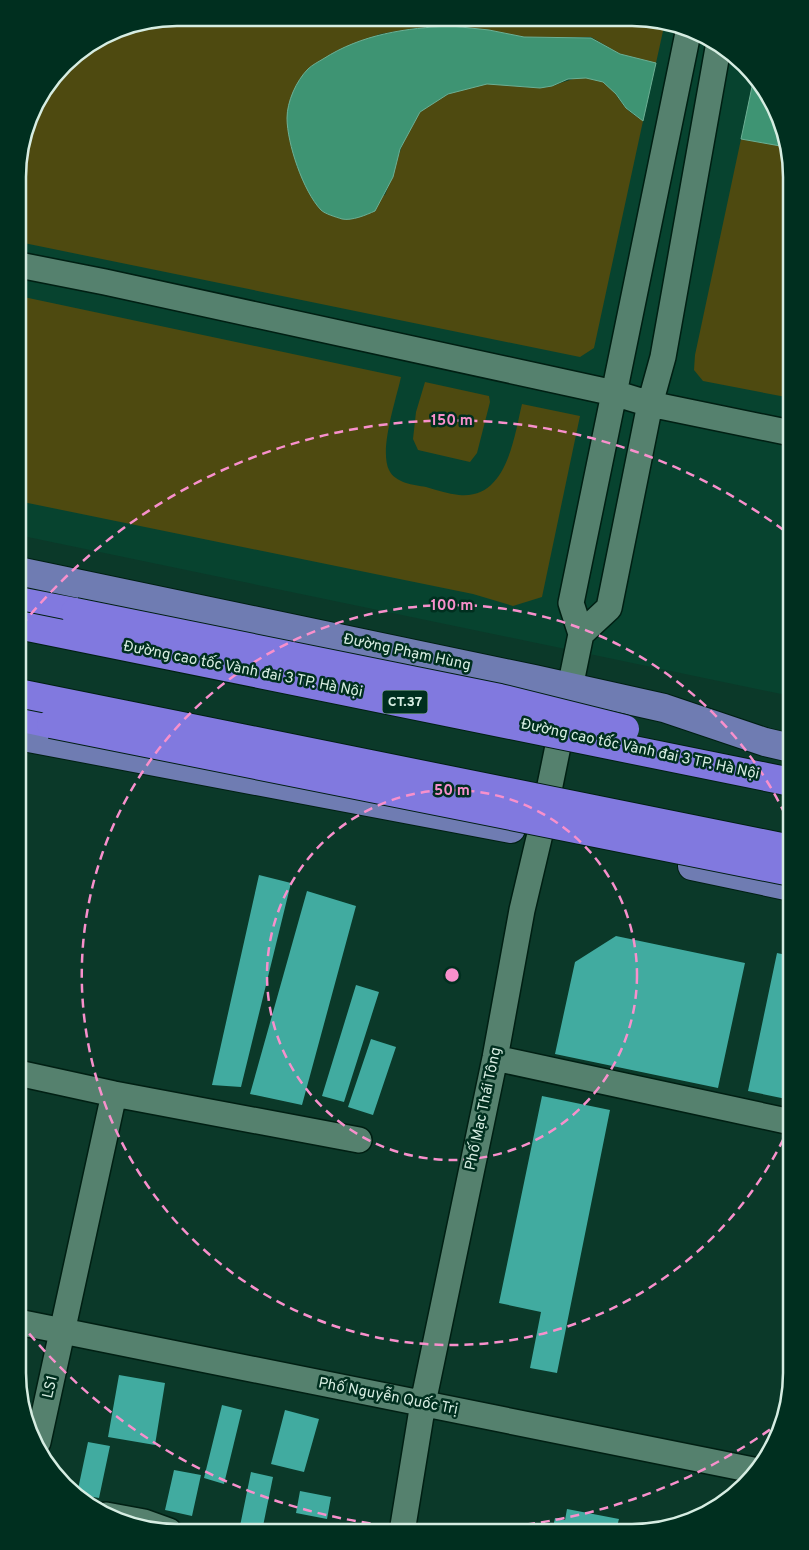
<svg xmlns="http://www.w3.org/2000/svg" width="809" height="1550" font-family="Overpass,sans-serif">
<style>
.built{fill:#07432f}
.green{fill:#4e4a10}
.water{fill:#3e9473;stroke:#6caf94}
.building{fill:#41aba0}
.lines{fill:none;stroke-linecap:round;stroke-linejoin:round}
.minor-casing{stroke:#001f13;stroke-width:28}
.major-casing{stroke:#001f13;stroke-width:30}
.highway-casing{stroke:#001f13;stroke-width:30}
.minor{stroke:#55816e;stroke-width:25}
.major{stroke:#6f7cb2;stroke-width:28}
.highway{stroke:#8179df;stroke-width:28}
.highway-bridge-casing{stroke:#001f13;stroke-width:30;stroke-linecap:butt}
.highway-bridge{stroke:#8179df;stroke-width:28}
.ring{fill:none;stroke:#f890cc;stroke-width:2.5;stroke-dasharray:9 6}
.labels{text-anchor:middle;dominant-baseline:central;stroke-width:5;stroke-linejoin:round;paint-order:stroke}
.shield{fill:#002f1f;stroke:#96b4a8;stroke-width:1}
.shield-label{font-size:14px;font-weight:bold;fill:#d6ede2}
.street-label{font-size:15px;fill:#d6ede2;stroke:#002f1f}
.rim{fill:none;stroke:#d6ede2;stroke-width:2.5}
.centre{fill:#f890cc;stroke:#002f1f;stroke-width:2.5}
.ring-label{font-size:15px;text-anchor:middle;font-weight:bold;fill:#f890cc;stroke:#002f1f;stroke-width:5;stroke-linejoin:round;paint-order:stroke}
</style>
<rect width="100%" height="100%" fill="#0b3929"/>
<path class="built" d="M178,18L662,21L737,57L783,126L791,178V696L18,535L19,157L34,107L72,57L117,30Z"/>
<path class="green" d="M178,18L665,22L656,63L620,54L591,37H524L489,30L451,26L416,28L380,34L333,53L287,117L297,167L322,210L385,195C395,173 404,127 421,111C438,96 464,86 487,84C504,82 523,88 540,88C562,87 579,69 603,82C613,87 618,99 625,107C630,113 638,117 643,121L594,348L580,357L19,242V157L34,107L72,57L117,30Z
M741,139L786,147L791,178V398L703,381L694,370L695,355Z
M19,296L401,377C396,400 379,450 389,470C395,483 414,485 426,487C437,490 448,494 459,495C507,500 514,437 522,404L580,416L542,597L513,606L473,594L18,501Z
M425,382L489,396L490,402L477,453L470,462L418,450L413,439L416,412Z"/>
<path class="water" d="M451,26L489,30L524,37L591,38L620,54L656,63L643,121L626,108L616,94L603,82L586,78L568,79L552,86L540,88L487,84L448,94L420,112L400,149L393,177L375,211C366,215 352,221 342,219C336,217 325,214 321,210C303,191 287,143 287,118C287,102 296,81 308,69C312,65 318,62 323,59C362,34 406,28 451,26Z
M753,82L783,126L786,147L741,139Z"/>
<path class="building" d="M259,875L291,883L241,1087L212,1085Z
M307,891L356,906L302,1105L250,1094Z
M616,936L745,963L718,1088L555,1054L575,962Z
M777,953L791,956V1100L748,1091Z
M356,985L379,992L344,1102L322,1096Z
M371,1039L396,1047L373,1115L348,1107Z
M542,1096L610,1110L557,1373L530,1368L541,1312L499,1303Z
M119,1375L165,1383L155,1445L108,1437Z
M222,1405L242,1410L224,1484L204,1478Z
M285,1410L319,1419L304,1472L271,1464Z
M88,1442L110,1446L99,1498L77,1494Z
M174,1470L201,1475L192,1516L165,1510Z
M251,1472L273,1477L262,1531H239Z
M300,1491L331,1497L327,1519L296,1513Z
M567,1509L619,1519L616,1530L623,1532H552L555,1518L565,1520Z"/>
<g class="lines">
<defs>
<path id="minor" d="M19,265L105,282L614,393L650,404L791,433
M581,634L609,608L650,404L663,357L718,48
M495,1058L791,1122
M18,1073L114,1094L359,1140
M18,1322L758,1471
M38,1442L114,1094
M106,1515L144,1522L169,1531
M402,1532L423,1403L495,1058L522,910L540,834L581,634L571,603L688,33"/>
<path id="major" d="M18,571L534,679L664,708L765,742L791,748
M18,736L511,829
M692,866L791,887"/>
<path id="highway" d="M18,601L75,612
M18,717L51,724"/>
</defs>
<use href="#minor" class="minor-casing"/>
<use href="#major" class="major-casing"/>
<use href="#highway" class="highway-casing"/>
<use href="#minor" class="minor"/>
<use href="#major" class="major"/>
<use href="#highway" class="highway"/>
<defs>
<path id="highway-bridge" d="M75,612L500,698L625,729
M18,625L791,782
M18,693L791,849
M51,724L791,872"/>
</defs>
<use href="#highway-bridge" class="highway-bridge-casing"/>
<use href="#highway-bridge" class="highway-bridge"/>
</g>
<g class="ring">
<circle cx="452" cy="975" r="185"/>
<path d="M790 1125A370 370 0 1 1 790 825"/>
<path d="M782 1421A555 555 0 0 1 18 1320M21 626A555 555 0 0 1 790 535"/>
</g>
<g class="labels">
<rect class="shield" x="382.5" y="690.5" width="45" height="23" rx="4"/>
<g class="shield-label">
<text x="405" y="702">CT.37</text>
</g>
<g class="street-label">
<text transform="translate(407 653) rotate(12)">Đường Phạm Hùng</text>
<text transform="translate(243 670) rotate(11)">Đường cao tốc Vành đai 3 TP. Hà Nội</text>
<text transform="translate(640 750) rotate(12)">Đường cao tốc Vành đai 3 TP. Hà Nội</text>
<text transform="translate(484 1109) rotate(-78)">Phố Mạc Thái Tông</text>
<text transform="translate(51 1387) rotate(-77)">LS1</text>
<text transform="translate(388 1397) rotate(11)">Phố Nguyễn Quốc Trị</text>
</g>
</g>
<path d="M0 0H809V1550H0ZM177 26H632A151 151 0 0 1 783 177V1373A151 151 0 0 1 632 1524H177A151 151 0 0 1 26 1373V177A151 151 0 0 1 177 26Z" fill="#002f1f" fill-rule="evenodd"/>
<path class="rim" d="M177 26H632A151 151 0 0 1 783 177V1373A151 151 0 0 1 632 1524H177A151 151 0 0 1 26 1373V177A151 151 0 0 1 177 26Z"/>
<circle cx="452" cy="975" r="8" class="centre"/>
<g class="ring-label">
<text x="452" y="425">150 m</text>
<text x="452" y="610">100 m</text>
<text x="452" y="795">50 m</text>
</g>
</svg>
